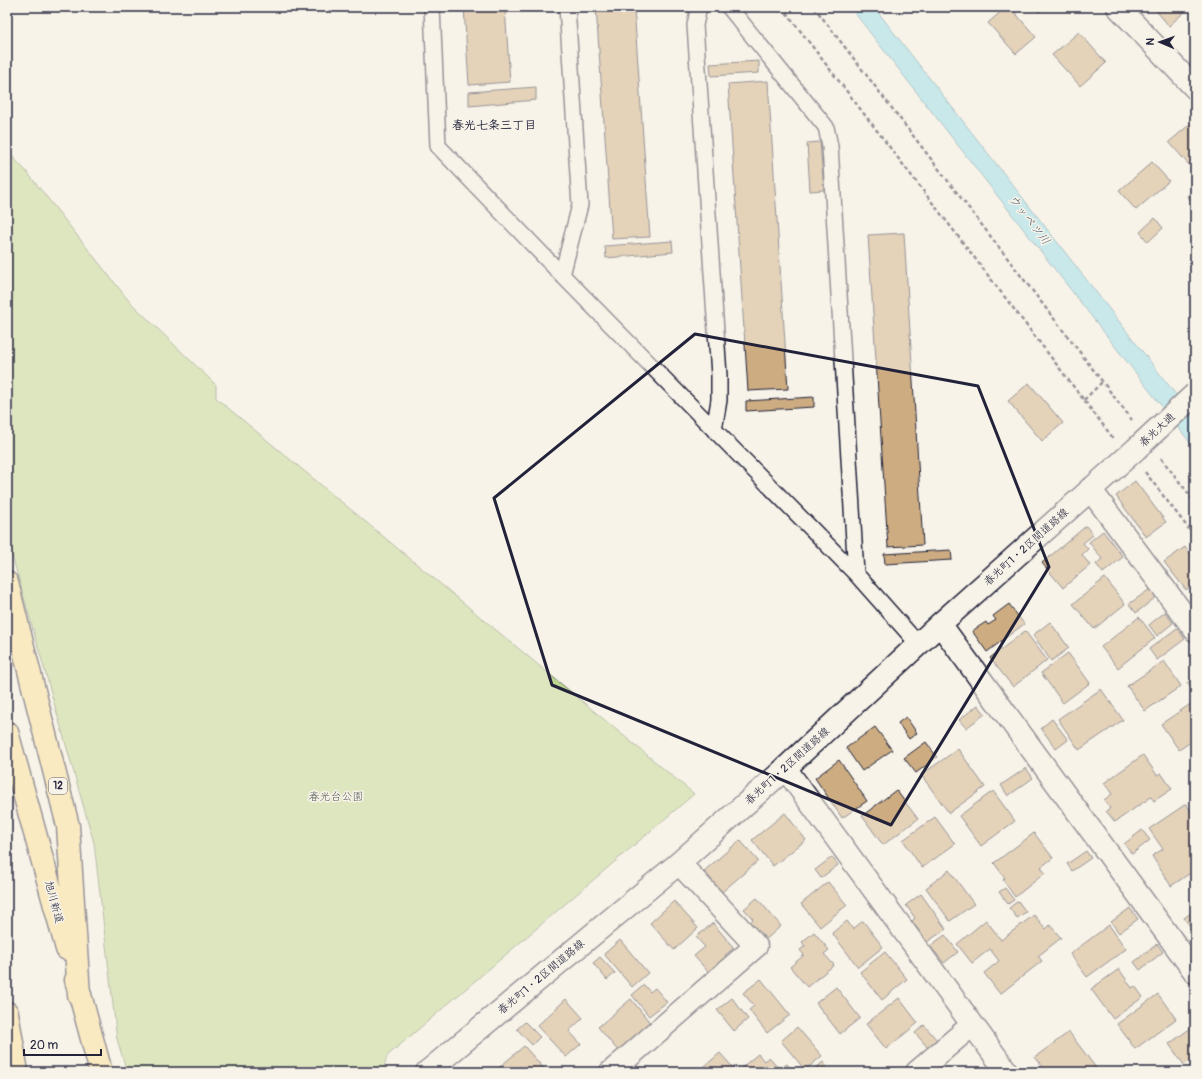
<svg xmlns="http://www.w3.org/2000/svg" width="1202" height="1079" font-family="Pangolin,'Klee One',sans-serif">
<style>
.green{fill:#bed88f;stroke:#707d65}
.water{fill:#8edbed;stroke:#6391a6}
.building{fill:#ccac80;stroke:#22223b}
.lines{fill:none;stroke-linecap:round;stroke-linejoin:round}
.lane-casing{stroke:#22223b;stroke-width:18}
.street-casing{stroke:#22223b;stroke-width:25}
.highway-casing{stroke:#22223b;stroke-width:25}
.path{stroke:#22223b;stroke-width:2.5;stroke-dasharray:4 3;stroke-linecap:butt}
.lane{stroke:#f7f3e8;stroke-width:15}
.street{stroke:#f7f3e8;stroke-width:22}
.highway{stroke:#fbdf96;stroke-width:22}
.secondary-bridge-casing{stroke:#22223b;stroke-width:25;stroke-linecap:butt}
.secondary-bridge{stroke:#f7f3e8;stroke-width:22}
.marked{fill:none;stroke:#22223b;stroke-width:3;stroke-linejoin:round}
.labels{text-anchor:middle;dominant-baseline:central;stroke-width:3;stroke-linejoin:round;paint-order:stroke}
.shield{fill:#f7f3e8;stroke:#62616f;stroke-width:1}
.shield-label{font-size:10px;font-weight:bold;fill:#22223b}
.street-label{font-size:11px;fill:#22223b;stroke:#f7f3e8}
.park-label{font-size:11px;fill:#515954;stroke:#f7f3e8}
.neighbourhood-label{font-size:12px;font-weight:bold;fill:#22223b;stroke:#f7f3e8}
.water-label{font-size:12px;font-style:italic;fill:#3d5068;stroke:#f7f3e8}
</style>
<rect width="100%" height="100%" fill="#f7f3e8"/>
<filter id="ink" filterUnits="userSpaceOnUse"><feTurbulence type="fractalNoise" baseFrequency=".025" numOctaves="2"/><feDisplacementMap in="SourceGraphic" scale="8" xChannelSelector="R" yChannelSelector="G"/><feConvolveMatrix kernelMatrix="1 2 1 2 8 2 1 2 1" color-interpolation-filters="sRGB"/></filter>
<g filter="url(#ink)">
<path class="green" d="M7,151L26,171L129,301L216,385V398L694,794L387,1056L383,1072H127L117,1039L94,843L7,538Z"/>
<path class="water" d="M850,7H874L1195,419V449Z"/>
<path class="building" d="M464,7H505L510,82L469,85Z
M596,7H634L650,237L612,239Z
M1006,7H1010L1036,37L1016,54L988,23Z
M1035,7H1045L1039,12Z
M1153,7H1190L1169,26Z
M1079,32L1106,63L1080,86L1052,55Z
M759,61V73L711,76L710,64Z
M768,81L788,389L748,391L728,84Z
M536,87V100L469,106V92Z
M1195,120V160L1189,165L1169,142Z
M820,142L824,190L810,191L807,143Z
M1152,162L1169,181L1136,210L1119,191Z
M1195,189V205L1187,196Z
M1155,218L1163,228L1148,242L1140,232Z
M904,233L923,545L888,547L868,235Z
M672,241L673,252L606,258L605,246Z
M1029,383L1063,423L1042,441L1008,401Z
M814,397V407L746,411V401Z
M1135,481L1166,522L1146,537L1116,496Z
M1086,526L1093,535L1083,543L1088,549L1082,555L1090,565L1063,588L1042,563Z
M1103,531L1123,557L1103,573L1096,564L1102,559L1089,542Z
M1185,547L1195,560V583L1186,590L1164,562Z
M951,550L952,560L885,564L884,554Z
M1105,578L1125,604L1094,629L1073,604Z
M1150,589L1156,597L1136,613L1129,604Z
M1009,604L1024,624L987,652L972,631L986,622L988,625L996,620L993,616Z
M1165,612L1173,623L1157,636L1149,625Z
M1139,617L1155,638L1118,668L1101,647Z
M1050,622L1069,648L1051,661L1033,635Z
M1177,628L1185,639L1157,660L1149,649Z
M1025,631L1047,660L1013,687L990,658Z
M1068,653L1090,683L1063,703L1041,673Z
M1164,661L1181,686L1145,711L1127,686Z
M1195,677V692H1194L1187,683Z
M1101,689L1123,720L1079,750L1058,719Z
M1195,701V739L1179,750L1161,724Z
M978,705L985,714L966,728L959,720Z
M906,717L917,733L909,739L898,723Z
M1052,719L1068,740L1056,749L1041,728Z
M875,727L892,750L862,771L846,748Z
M926,742L937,757L916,773L904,758Z
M958,749L985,787L949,813L921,775Z
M1143,755L1157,775L1161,773L1172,789L1154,801L1151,797L1115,822L1106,811L1110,808L1104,800L1112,794L1104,783Z
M839,760L867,801L842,818L815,778Z
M1195,763V774L1190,767Z
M1026,768L1033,778L1008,796L1001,785Z
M896,790L918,819L883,845L862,816Z
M993,791L1015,821L981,846L959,816Z
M1186,804L1195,817V840L1191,843L1195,849V870L1171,886L1152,856L1163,849L1149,829Z
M785,813L806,840L773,866L752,840Z
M935,817L955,844L922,868L903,840Z
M1142,830L1150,840L1132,854L1124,844Z
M1034,833L1053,858L1041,867L1045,873L1015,897L1003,880L1005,878L994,863Z
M740,840L758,861L722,892L704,871Z
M1086,851L1091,858L1072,871L1067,864Z
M832,857L838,865L821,878L815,870Z
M949,870L974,904L950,921L926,888Z
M828,882L847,905L820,927L801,904Z
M1005,888L1014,900L1008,904L999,892Z
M921,894L946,929L927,942L912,921L915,918L906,905Z
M757,898L781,926L763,942L748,924L753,919L744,909Z
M674,901L698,928L674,950L650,923Z
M1018,901L1026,912L1017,918L1009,908Z
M1130,908L1138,919L1119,933L1111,922Z
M1195,910V933L1184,918Z
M1034,915L1046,929L1050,925L1061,938L1038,956L1042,961L1000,994L984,973L999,961L990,949L972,963L957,944L986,920L1001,940Z
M847,921L853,929L863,921L883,947L858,967L832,933Z
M713,923L734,948L725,955L729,959L711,975L694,956L705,947L696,937Z
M1109,925L1126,949L1087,977L1070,954Z
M814,932L829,950L824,954L834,965L807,987L790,967L804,955L800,950L805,946L802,942Z
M945,935L958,952L944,963L930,946Z
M620,940L648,973L632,987L604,954Z
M1157,944L1163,952L1140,970L1134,962Z
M885,952L907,979L882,1000L860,972Z
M600,957L615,973L607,980L593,963Z
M1119,969L1132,988L1135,986L1143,997L1113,1019L1091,989Z
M761,979L790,1015L767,1033L749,1010L754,1006L743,993Z
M644,985L650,992L655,988L667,1002L649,1016L632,995Z
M836,987L860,1018L840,1034L816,1003Z
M1158,994L1176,1019L1135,1049L1117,1024Z
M732,998L748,1019L734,1031L717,1010Z
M899,998L918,1023L886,1049L866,1024Z
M566,999L583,1018L569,1031L581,1044L566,1057L537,1026Z
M631,999L652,1025L619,1052L598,1027Z
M525,1022L540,1037L532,1045L517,1029Z
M924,1025L937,1040L928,1048L915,1033Z
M1195,1025V1057L1184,1065L1169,1044Z
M797,1027L822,1056L805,1070L781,1041Z
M1069,1032L1096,1068L1092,1072H1047L1035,1057Z
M524,1046L547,1072H496L495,1071Z
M720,1053L737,1072H698Z
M758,1054L764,1061L769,1057L780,1069L787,1064L794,1072H744L741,1068Z
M823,1062L831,1072H811Z"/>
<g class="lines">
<defs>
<path id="lane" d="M432,7L438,146L562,275L856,574L919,645
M699,7L695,25L719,375V400L714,430
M729,7L826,127L830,146L856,574
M562,275L580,205L567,7"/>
<path id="street" d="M1118,7L1195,88
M1090,489L1195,630
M940,624L1195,972
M785,768L1007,1072
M427,1072L679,863L778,775L940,624L1136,449
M611,1072L756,946L679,863
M917,1072L972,1025"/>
<path id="highway" d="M7,583L68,826L79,995
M7,732L67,949
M76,980L101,1072
M7,1013L17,1072"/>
</defs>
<use href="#lane" class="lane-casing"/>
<use href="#street" class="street-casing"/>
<use href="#highway" class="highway-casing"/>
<path class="path" d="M782,7L1113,438
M814,7L1132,420
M1084,400L1102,382
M1161,458L1195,502
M1145,472L1195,537"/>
<use href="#lane" class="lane"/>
<use href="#street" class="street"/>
<use href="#highway" class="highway"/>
<defs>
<path id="secondary-bridge" d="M1136,449L1195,394"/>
</defs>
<use href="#secondary-bridge" class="secondary-bridge-casing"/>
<use href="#secondary-bridge" class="secondary-bridge"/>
</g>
</g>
<path d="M0 0H1202V1079H0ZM695,334L978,386L1049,567L891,825L552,685L494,498Z" fill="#f7f3e8" fill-opacity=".55" fill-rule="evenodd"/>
<path class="marked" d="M695,334L978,386L1049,567L891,825L552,685L494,498Z"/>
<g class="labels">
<rect class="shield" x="49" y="778" width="18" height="16" rx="3"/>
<g class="shield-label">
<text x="58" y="786">12</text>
</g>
<g class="street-label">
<text transform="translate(1157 430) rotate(-43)">春光大通</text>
<text transform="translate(1026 547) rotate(-42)">春光町1・2区間道路線</text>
<text transform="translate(787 766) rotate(-42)">春光町1・2区間道路線</text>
<text transform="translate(54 902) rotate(75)">旭川新道</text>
<text transform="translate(541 977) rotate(-40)">春光町1・2区間道路線</text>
</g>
<g class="park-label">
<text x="336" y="796">春光台公園</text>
</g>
<g class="neighbourhood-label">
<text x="494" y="125">春光七条三丁目</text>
</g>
<g class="water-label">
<text transform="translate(1029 220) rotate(52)">ウッペツ川</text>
</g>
</g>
<rect width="1202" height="1079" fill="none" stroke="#f7f3e8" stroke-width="24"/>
<rect x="12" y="12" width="1178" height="1055" fill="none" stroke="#22223b" stroke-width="1.5" filter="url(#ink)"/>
<g transform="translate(1160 42) rotate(272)" stroke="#f7f3e8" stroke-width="3" paint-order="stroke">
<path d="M0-3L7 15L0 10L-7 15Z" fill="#22223b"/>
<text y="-6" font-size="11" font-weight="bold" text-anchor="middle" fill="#22223b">N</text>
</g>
<path d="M24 1049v6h77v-6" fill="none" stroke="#22223b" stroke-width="2"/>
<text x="30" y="1049" font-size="12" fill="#22223b" stroke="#f7f3e8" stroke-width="3" paint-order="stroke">20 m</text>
</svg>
